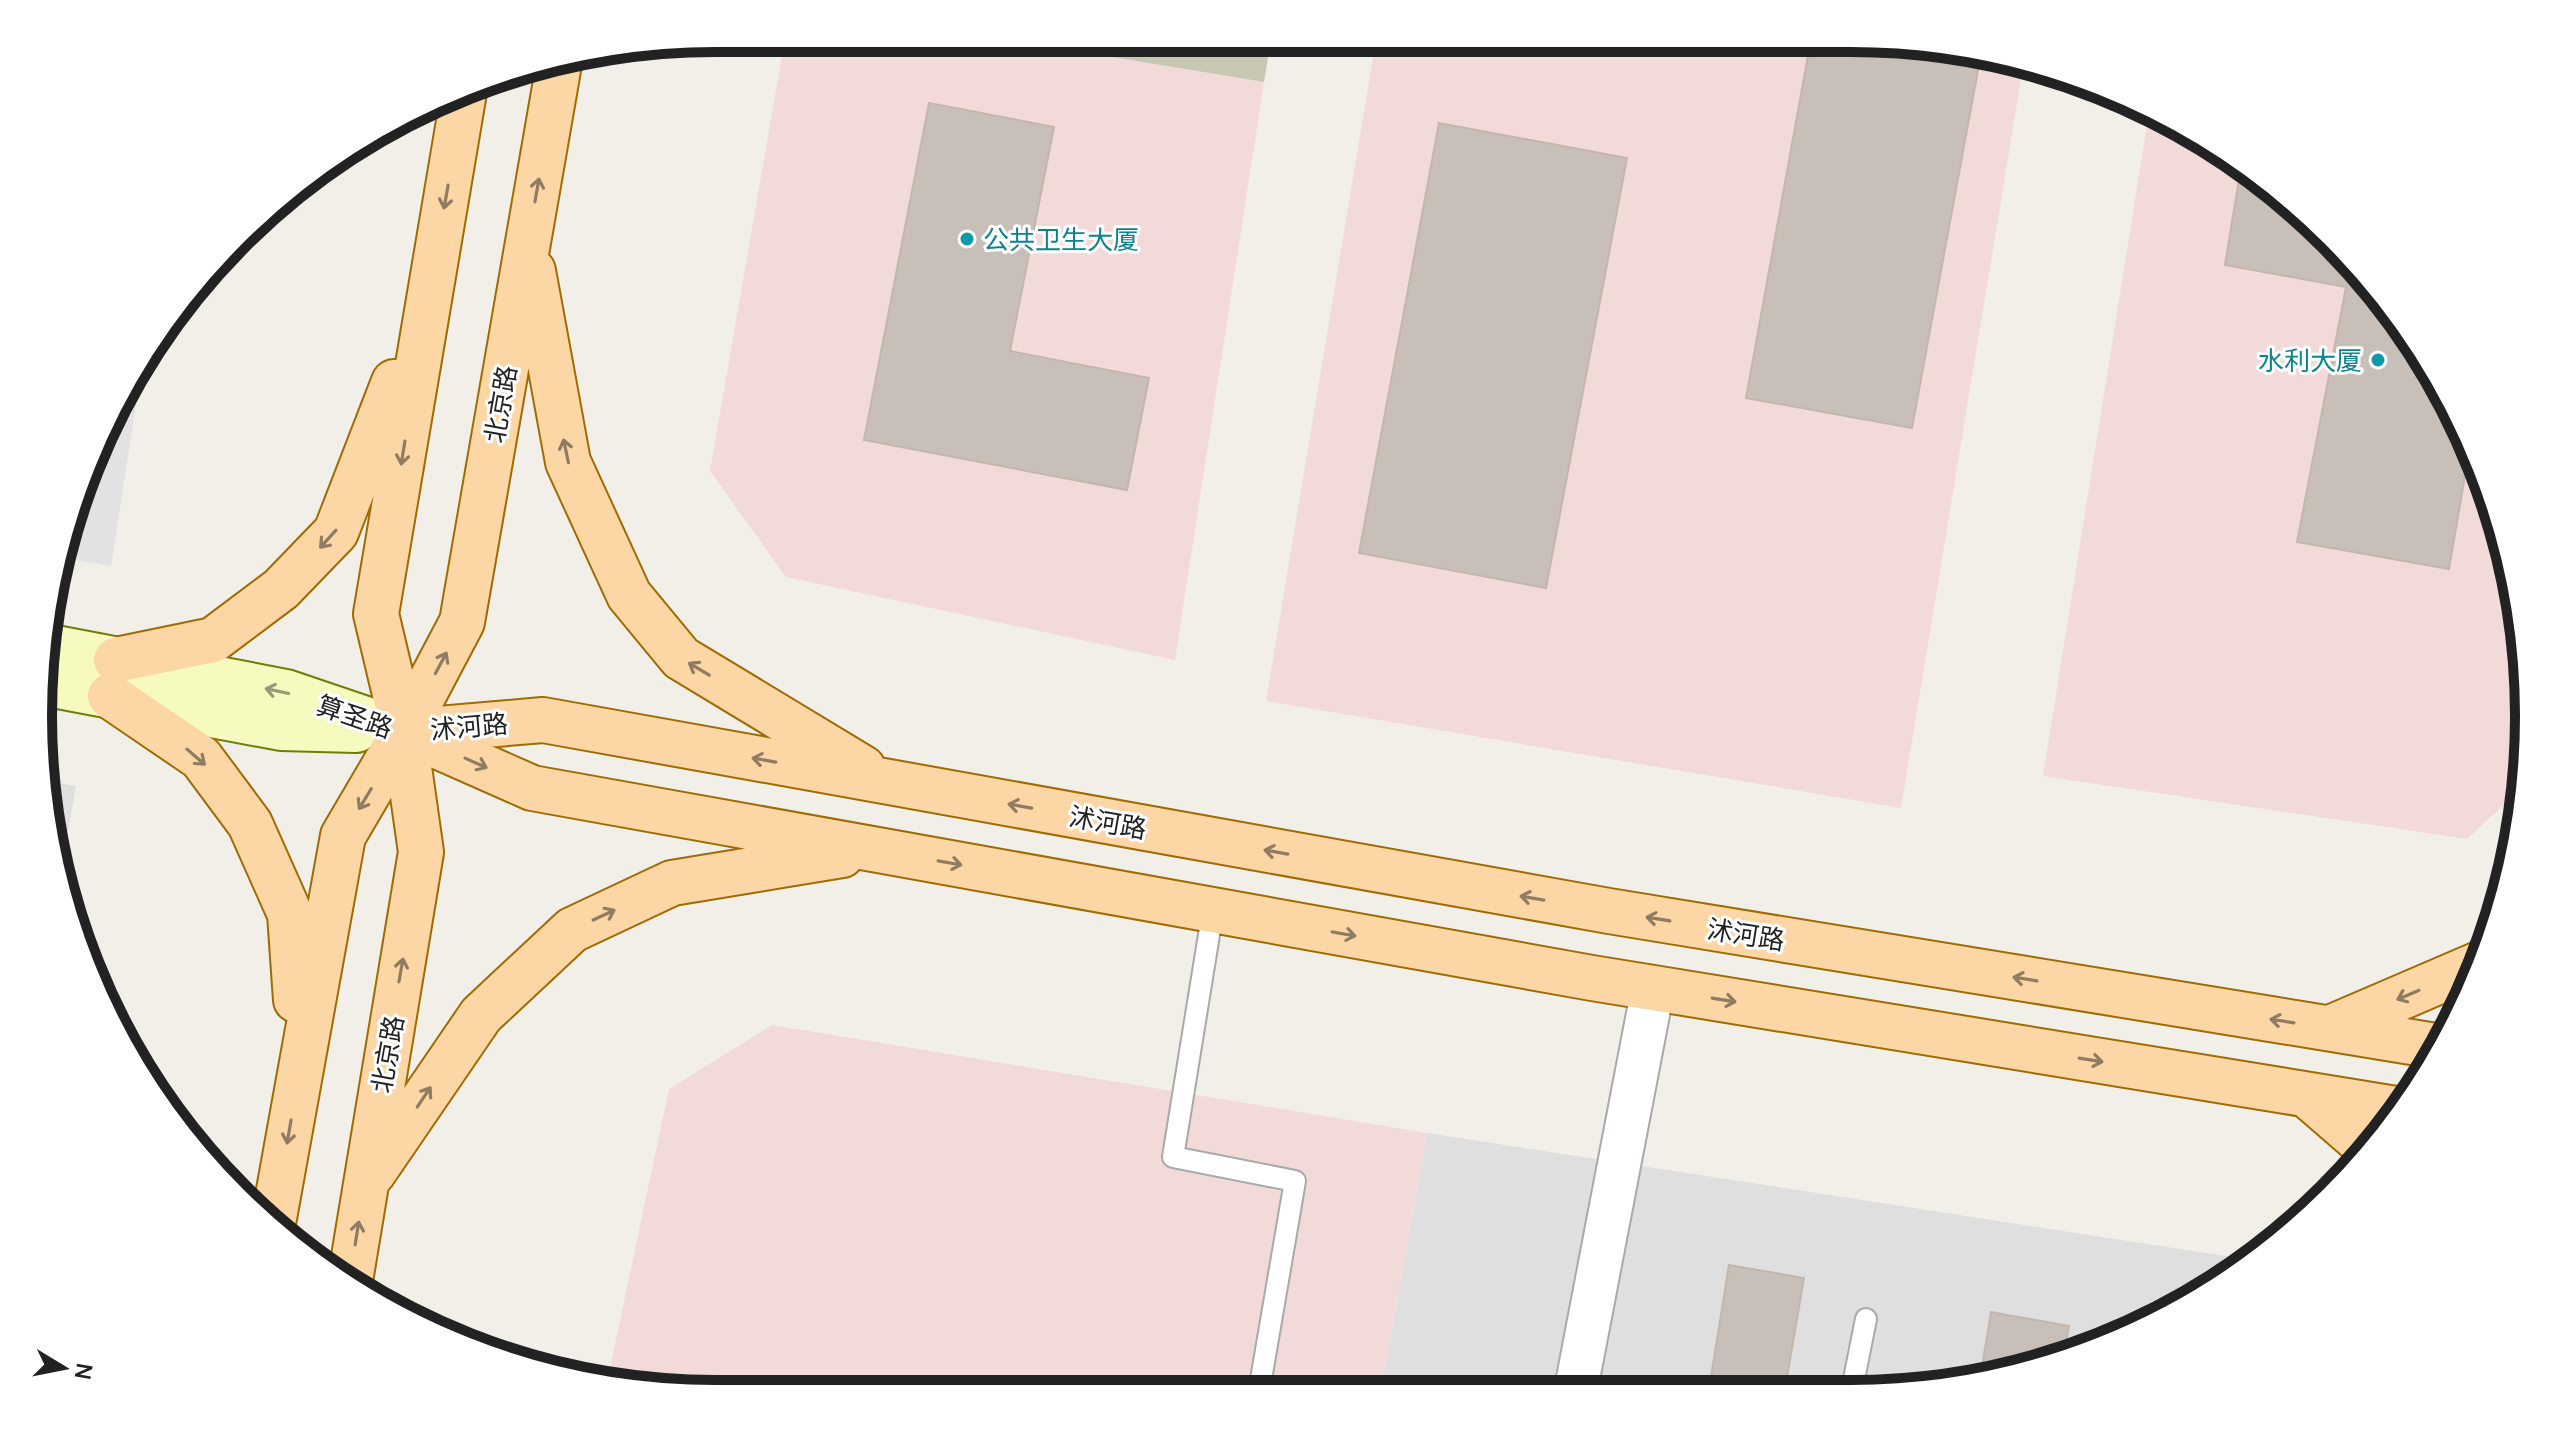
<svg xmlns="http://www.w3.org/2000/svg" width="2567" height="1432" font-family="Manrope,'Noto Sans SC',sans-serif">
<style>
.residential{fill:#e0dfdf}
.commercial{fill:#f2dad9}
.construction{fill:#c7c7b4}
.parking{fill:#e2e2e2}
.building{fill:#c7bfb8;stroke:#c4b6ab;stroke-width:2}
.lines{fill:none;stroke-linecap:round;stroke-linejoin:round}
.service-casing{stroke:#a9a9a9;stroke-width:24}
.minor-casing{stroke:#a9a9a9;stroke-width:46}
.secondary-casing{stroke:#707d05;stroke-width:48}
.primary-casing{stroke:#a06b00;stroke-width:48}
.service{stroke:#fff;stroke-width:20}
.minor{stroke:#fff;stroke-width:42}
.secondary{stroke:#f7fabf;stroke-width:44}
.primary{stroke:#fcd6a4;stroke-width:44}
.oneway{stroke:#8f7c63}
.oneway2{stroke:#979978}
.culture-dot{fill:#0f9aa8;stroke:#fff;stroke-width:3}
.labels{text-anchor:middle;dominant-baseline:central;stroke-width:6;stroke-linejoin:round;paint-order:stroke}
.culture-label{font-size:26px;fill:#0d838f;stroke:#fff;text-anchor:start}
.street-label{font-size:26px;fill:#222;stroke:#fff}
.rim{fill:none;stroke:#222;stroke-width:10}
</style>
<rect width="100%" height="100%" fill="#f2efe9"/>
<path class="residential" d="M44,781L76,786L63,860Z
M1427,1133L2252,1260L2227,1280L2069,1358L1939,1388L1381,1390Z"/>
<path class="commercial" d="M785,38H997L1264,82L1175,660L786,577L710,471Z
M1376,39H1895L2024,61L1901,808L1266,701Z
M2149,112L2190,129L2298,207L2389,304L2459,417L2506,541L2528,672L2524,786L2467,839L2043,776Z
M772,1025L1427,1133L1381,1390L672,1393L607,1382L669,1089Z"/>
<path class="construction" d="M997,38L1271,39L1264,82Z"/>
<path class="parking" d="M143,359L111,566L60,557L61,540Z"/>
<path class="building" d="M1811,39H1895L1981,54L1912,428L1746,398Z
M929,103L1054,127L1010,351L1149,378L1127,490L864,440Z
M1439,123L1627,158L1546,588L1359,553Z
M2240,173L2256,176L2298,207L2389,304L2459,417L2470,446L2449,569L2297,542L2346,287L2225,265Z
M1729,1265L1804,1278L1785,1389H1709Z
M1991,1312L2069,1326L2063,1359L1980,1379Z"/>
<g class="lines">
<defs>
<path id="service" d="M1213,910L1173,1157L1295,1181L1259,1391
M1852,1389L1866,1319"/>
<path id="minor" d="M1576,1389L1653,988"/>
<path id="secondary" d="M51,647L286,692L404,732
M47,684L281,728L356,730"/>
<path id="primary" d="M533,271L568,462L629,595L681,658L863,768
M116,660L213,640L281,589L336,532L394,382
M110,696L201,758L250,824L290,914L296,1000
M404,732L543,720L1609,911L2442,1047
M410,734L532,788L1592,978L2396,1109
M2330,1028L2479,964
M2307,1095L2367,1147
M373,1173L481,1015L572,930L672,883L842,855
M274,1218L343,836L404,732L462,622L559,64
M350,1281L421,852L404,732L376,614L464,92"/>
</defs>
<use href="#service" class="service-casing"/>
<use href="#minor" class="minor-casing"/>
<use href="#secondary" class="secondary-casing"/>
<use href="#primary" class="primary-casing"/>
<use href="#service" class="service"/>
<use href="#minor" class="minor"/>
<use href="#secondary" class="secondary"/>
<use href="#primary" class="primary"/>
</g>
<defs><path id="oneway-shaft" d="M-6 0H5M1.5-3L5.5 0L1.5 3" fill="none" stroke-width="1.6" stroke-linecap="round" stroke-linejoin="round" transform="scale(2)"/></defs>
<g class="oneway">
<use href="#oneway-shaft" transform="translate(537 190) rotate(-80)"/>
<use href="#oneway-shaft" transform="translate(446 197) rotate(100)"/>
<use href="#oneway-shaft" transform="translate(566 451) rotate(-102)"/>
<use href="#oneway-shaft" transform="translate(403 453) rotate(99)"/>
<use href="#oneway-shaft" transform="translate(328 539) rotate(132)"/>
<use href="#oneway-shaft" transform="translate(441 663) rotate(-62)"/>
<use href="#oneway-shaft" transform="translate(699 669) rotate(-149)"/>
<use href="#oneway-shaft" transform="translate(196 757) rotate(41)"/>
<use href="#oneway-shaft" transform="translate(764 760) rotate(-170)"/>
<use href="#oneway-shaft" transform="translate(476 763) rotate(24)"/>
<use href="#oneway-shaft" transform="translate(365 799) rotate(121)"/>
<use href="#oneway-shaft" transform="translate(1020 806) rotate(-170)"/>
<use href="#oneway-shaft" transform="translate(1276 852) rotate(-170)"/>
<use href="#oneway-shaft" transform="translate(950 863) rotate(10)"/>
<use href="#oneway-shaft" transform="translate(1532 898) rotate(-170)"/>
<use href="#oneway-shaft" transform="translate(604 915) rotate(-25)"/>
<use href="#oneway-shaft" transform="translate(1658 919) rotate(-171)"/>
<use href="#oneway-shaft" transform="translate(1344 934) rotate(10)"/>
<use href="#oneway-shaft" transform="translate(401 970) rotate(-80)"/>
<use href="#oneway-shaft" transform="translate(2025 979) rotate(-171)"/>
<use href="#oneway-shaft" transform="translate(2408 995) rotate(157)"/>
<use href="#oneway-shaft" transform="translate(1724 1000) rotate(9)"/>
<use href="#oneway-shaft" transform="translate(2282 1021) rotate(-171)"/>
<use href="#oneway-shaft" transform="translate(2091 1060) rotate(9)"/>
<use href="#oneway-shaft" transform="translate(424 1097) rotate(-56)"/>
<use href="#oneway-shaft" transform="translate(289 1132) rotate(100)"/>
<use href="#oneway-shaft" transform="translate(357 1233) rotate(-81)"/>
</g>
<use class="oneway2" href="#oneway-shaft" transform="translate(277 691) rotate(-168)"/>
<g class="culture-dot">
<circle cx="967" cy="239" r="8"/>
<circle cx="2378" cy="360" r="8"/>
</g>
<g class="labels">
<g class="culture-label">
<text x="983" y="239">公共卫生大厦</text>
<text x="2362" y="360" text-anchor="end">水利大厦</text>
</g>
<g class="street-label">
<text transform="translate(500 404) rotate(-80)">北京路</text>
<text transform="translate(355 716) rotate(19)">算圣路</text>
<text transform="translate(469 726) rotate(-5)">沭河路</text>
<text transform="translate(1108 822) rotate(10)">沭河路</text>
<text transform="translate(1746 934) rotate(9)">沭河路</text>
<text transform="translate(387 1054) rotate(-80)">北京路</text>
</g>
</g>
<path d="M0 0H2567V1432H0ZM716 52H1851A664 664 0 0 1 2515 716V716A664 664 0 0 1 1851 1380H716A664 664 0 0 1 52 716V716A664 664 0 0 1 716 52Z" fill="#fff" fill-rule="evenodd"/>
<path class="rim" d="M716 52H1851A664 664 0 0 1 2515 716V716A664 664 0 0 1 1851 1380H716A664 664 0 0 1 52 716V716A664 664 0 0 1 716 52Z"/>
<g transform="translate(64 1368) rotate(100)" stroke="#ffffff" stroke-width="6" paint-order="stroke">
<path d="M0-6L14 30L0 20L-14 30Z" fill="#222222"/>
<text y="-12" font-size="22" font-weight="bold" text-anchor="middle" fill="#222222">N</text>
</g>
</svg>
